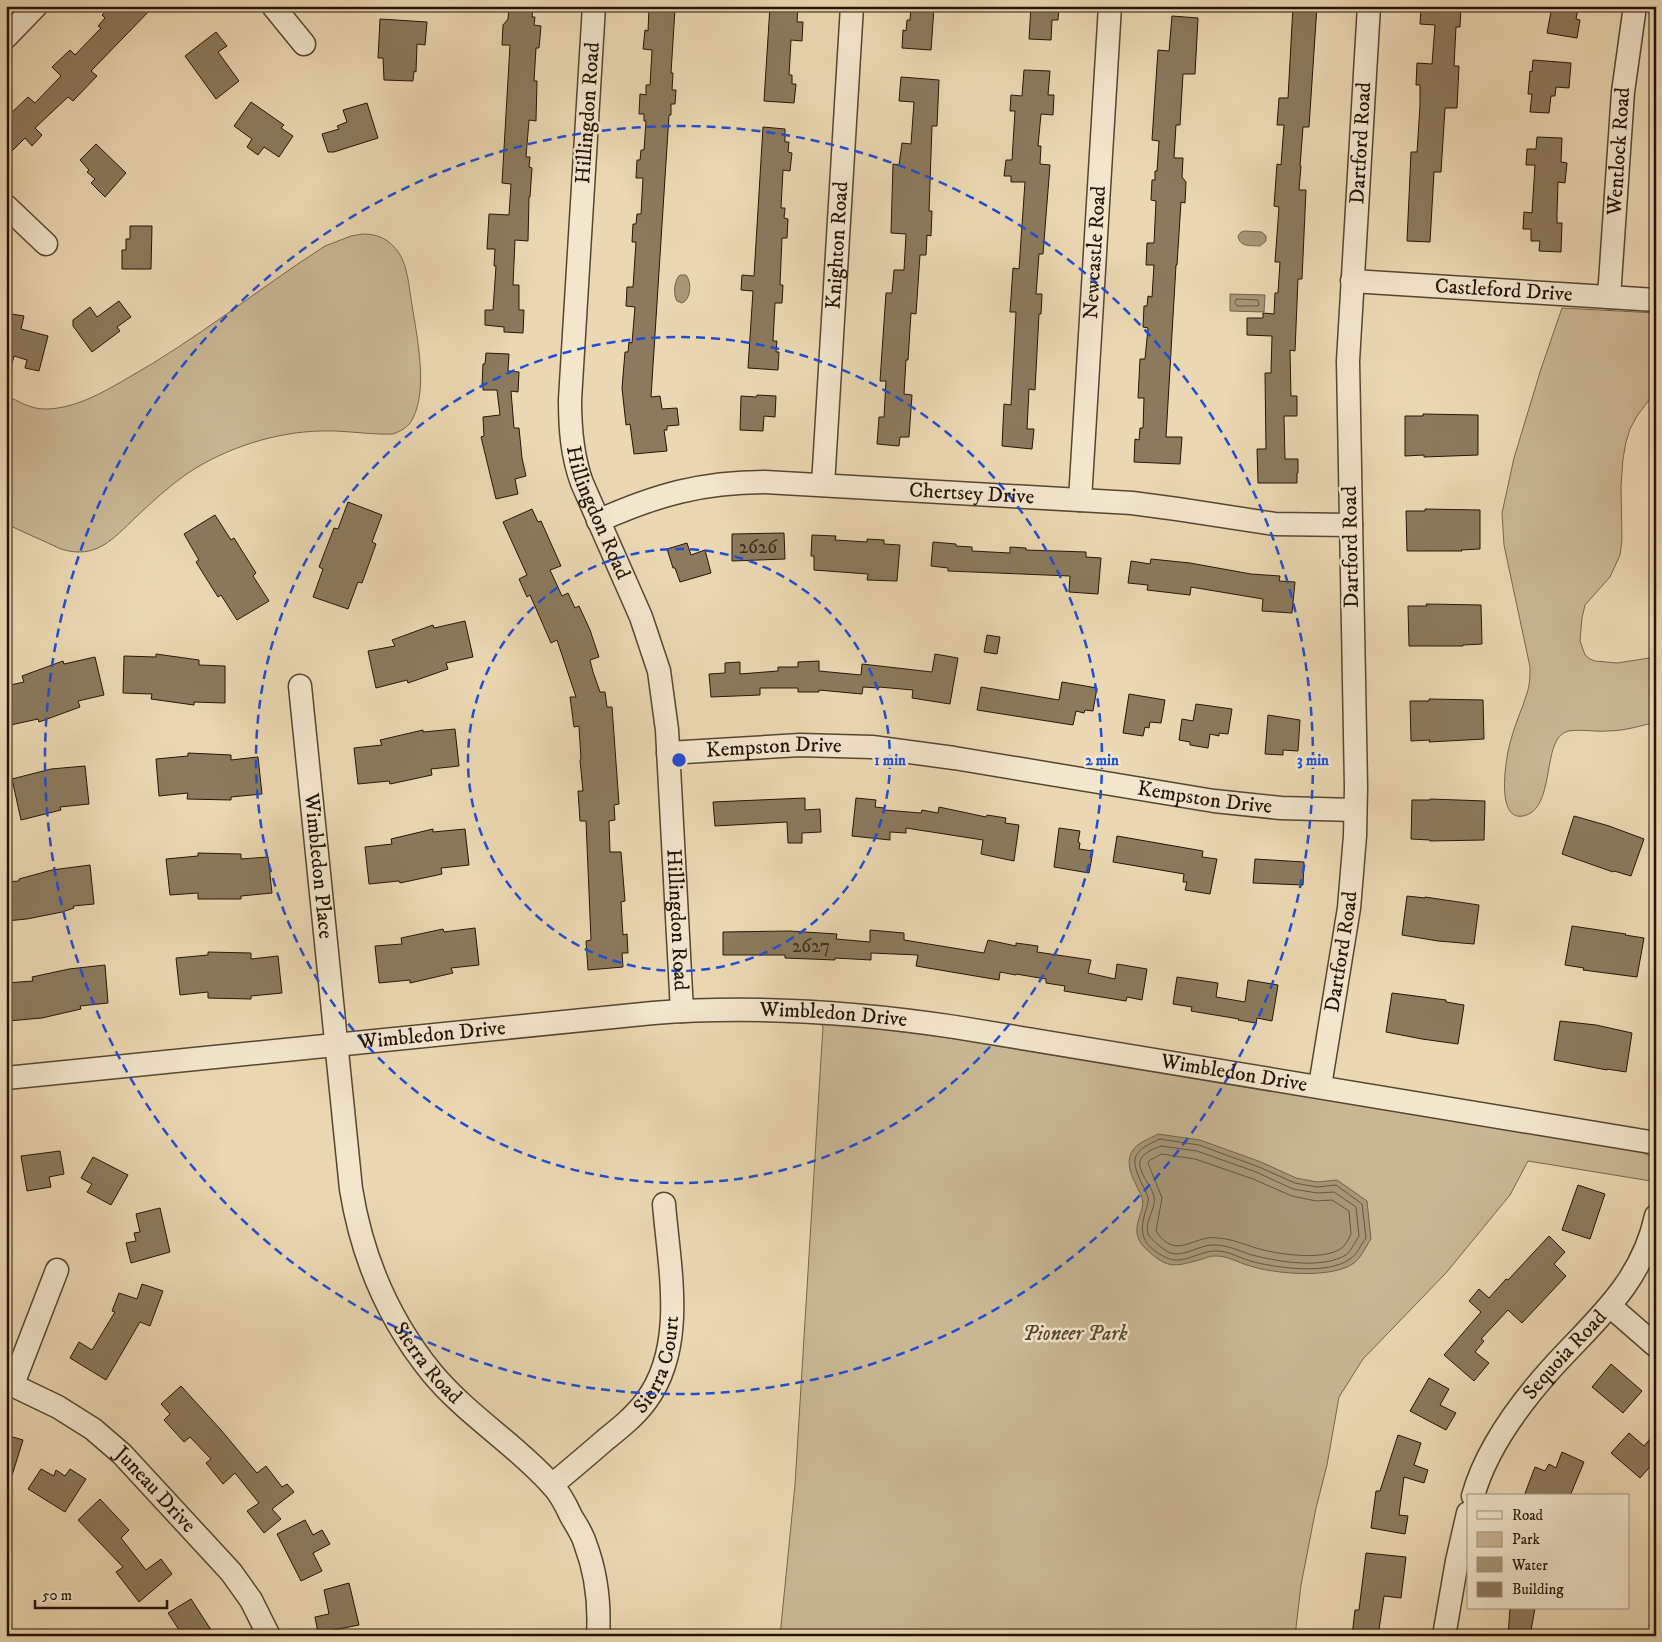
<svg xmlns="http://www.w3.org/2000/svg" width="1662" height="1642" font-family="'IM FELL DW Pica',serif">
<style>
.green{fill:#c9b794;stroke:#76664c}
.water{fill:#a79677;stroke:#736249}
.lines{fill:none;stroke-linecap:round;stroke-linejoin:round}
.shore{stroke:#66563e;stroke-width:1}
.building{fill:#8b7a5e;stroke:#241504}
.minor-casing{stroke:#564630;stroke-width:25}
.minor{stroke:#f2e6cd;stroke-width:22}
.ring{fill:none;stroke:#1d4ed8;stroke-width:2.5;stroke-dasharray:9 6}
.labels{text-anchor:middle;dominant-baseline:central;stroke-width:5;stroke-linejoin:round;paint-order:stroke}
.number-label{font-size:19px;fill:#3e2e1a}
.street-label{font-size:21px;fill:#241504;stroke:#f2e6cd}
.park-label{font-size:21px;font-style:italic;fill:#56462f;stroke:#f2e6cd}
.centre{fill:#1d4ed8;stroke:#f2e6cd;stroke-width:2.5}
.ring-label{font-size:15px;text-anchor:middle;font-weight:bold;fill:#1d4ed8;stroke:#f2e6cd;stroke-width:5;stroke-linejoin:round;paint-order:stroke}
</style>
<rect width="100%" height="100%" fill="#ebd8b2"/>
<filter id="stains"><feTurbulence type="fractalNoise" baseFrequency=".004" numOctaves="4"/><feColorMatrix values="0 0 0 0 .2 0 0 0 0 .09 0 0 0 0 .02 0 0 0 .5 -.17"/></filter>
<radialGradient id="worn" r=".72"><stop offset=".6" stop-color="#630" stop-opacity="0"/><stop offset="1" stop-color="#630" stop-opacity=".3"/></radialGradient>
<path class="green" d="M363,234C379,234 390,240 399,253C408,267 409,288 412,305C417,337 428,388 413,418C409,427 401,431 393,434C369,435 345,430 321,431C275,432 226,448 188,473C169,486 152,502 136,517C113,539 96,560 61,549L6,524V395C19,402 31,409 45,409C74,409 102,393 126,379C196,340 258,289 325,246L351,236Z
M1562,308L1656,313V391L1637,416L1630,429L1626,442L1623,459L1621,486L1622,540L1620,555L1610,577L1585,605L1582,618L1580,641L1585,655L1590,659L1595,661L1617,663L1656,657V722C1640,726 1624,731 1607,731C1595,732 1581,729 1569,731C1564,732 1560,735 1557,740C1545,759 1551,811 1523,816C1495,821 1506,758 1510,743C1514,726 1522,710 1527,693C1530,684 1530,676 1530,667L1504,545L1502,513L1514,458L1541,369Z
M819,1023L880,1029L942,1037L1642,1152L1651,1157L1653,1166L1651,1181L1528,1161L1510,1195L1446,1273L1363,1359L1339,1397L1327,1465L1316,1508L1301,1585L1295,1636H780L795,1485L823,1026Z"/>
<path class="water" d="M1245,231L1262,232L1266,236V241L1260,246C1251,245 1240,248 1238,236L1241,232Z
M680,275H686C692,282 691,300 682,303L677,301C673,295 674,280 680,275Z
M1230,294L1265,295L1264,312L1230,311Z
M1158,1134L1200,1140L1261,1162L1296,1178L1317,1182L1337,1180L1367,1201L1371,1239C1366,1246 1361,1258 1354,1263C1333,1279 1275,1274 1250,1266C1239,1263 1226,1255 1214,1256C1209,1256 1204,1259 1199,1260C1173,1267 1167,1269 1145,1248C1125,1228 1149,1211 1141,1195C1135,1182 1123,1164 1133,1150C1137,1143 1151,1138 1158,1134Z"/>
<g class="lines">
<path class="shore" d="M1237,299L1258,300L1259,305L1257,306H1237L1235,303Z
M1160,1139L1199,1145L1259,1167L1295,1183L1317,1187L1336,1185L1362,1204L1366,1238C1361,1244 1357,1255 1350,1259C1328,1275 1279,1268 1254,1262C1241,1259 1228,1250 1214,1251C1196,1252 1181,1267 1163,1256C1143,1245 1139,1234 1145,1213C1146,1208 1149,1203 1148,1198C1147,1194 1144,1188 1142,1184C1129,1157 1133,1151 1160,1139Z
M1161,1146L1197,1151L1256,1172L1293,1189L1317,1193L1334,1192L1356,1207L1359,1236C1355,1242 1351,1251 1346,1255C1322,1269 1281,1262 1256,1256C1242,1253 1230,1245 1215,1245C1199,1244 1183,1259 1168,1252C1162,1248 1151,1240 1148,1234C1144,1221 1157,1208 1154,1196C1151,1185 1138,1173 1140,1161C1142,1153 1155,1148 1161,1146Z
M1162,1154L1195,1159L1253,1179L1292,1196L1316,1201L1332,1200L1349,1211L1351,1234C1349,1238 1346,1244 1343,1247C1326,1262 1275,1254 1256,1248C1243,1244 1232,1239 1218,1238C1194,1234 1176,1262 1156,1231L1162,1198L1148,1163L1149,1161Z"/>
</g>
<path class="building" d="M111,6H154L91,71L97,76L73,101L68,97L35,128L42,135L32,146L25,138L6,157V118L28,97L35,103L61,76L52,67L70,50L75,55L101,28L98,26L105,18L102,15Z
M509,6H533L532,17H535L534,25L541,26L539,48H536L534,81H537L536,121L529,120L526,157H530L529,167L532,168L530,197H529L528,241L515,240L513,285H519V310H524L523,333L504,332V327L485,325V310H493L496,266H494L495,249H487L489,214L509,215L511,184L502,183L510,45H502L503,25L508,19Z
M770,6H798L797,22H803L802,41L791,40L789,75H792V84H796L794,103L764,101Z
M1031,6H1059L1058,20H1052L1051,40L1029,39Z
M1293,6H1317L1309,127H1303L1300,166H1301L1299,190H1306L1302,279H1298L1295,351L1290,350L1291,396H1297V416H1284L1285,459H1298V473H1297V483H1258L1257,449H1266L1265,373H1271L1272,336L1247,335V318H1263V313L1274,314L1275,293H1278L1280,262H1275L1279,207L1274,206L1277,164L1281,165L1284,125H1277L1279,98H1288Z
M1421,6H1461L1460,27H1456L1454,66H1459L1457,108H1445L1441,172H1434L1430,242L1407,241L1411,152H1417L1420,106V85H1416L1417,63L1432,64L1435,25L1420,24Z
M1552,6H1576V8L1578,9L1576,19L1580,20L1577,38L1547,33Z
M911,7L934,8L931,50L902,48L903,30L906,31L907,20H910Z
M649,8L675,9L671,73H673L672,90H676L675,104H671V115H669L651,397L660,396L662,409L677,408L679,425L667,426V430H664L667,451L634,454L630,424L626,425L622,388L625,352H628L629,342L632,343L635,307L626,306L627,287H633L636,242H632L633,224H636L637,214H641L643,178H636L637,160H640L641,150H644L646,121H644V114H639L640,94L646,95V85H650L652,50L643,49L645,30L648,31Z
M1172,16L1198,18L1195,74H1183L1180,125H1176L1174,158H1183L1182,177L1186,182L1185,203L1181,202L1177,265H1176L1166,437H1182L1180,464L1134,462L1135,439L1139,440L1140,428H1143L1144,398H1138L1140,359H1145L1148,328L1143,327L1144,306H1147L1148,296L1152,297L1154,265H1146L1147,243H1154L1156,201L1151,200L1152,180H1155V171H1157L1159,141L1152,140L1158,50L1169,51Z
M380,19L427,22L425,45L417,44L416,72L414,71L413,81L384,80L383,58H378Z
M216,32L227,46L218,52L239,81L216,99L185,56Z
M1533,60L1571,63L1569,88L1556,87L1555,96H1551L1549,113L1530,112L1532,94H1528L1530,71L1532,72Z
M1024,70L1050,71L1048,95H1054L1053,115L1041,114L1038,146H1041L1040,164L1050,165L1043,254H1039L1036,294H1042L1041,314H1039L1035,390L1029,389L1027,429H1034L1032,449L1002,446L1004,404L1011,405L1016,312H1010L1013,268L1019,269L1025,182H1011V176H1004L1006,160H1012L1015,111H1010L1011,95L1022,96Z
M901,77L939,80L937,126H932L929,211H932L931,236L927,235L926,255H920L916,314L911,313L908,360H906L904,394L912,395L909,437H900L899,446L877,444L879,417H884L886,381H880L886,293H892L894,270H904L906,234L891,233L893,164L899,165L902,143L911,144L914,102L899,101Z
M251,102L284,125L281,128L293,136L279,157L264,147L258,155L247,147L252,139L234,126Z
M367,103L378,138L334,152H328L322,134L339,129L337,126L347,122L343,110Z
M763,127L785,129V142H789L788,152L792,153L790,171L783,170L781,208H785L784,218L788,219L787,238H782L780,285H783L782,303H775L773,341H777L776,352H779L778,370L748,368L753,291L741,290L742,275L754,276Z
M1537,137L1562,138L1561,162L1567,163L1565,183L1558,182L1557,214V223H1562L1561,252L1539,251L1540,241H1531V229H1523L1524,212L1532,213L1535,165H1526L1527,149H1536Z
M96,144L126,173L105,197L91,183L95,179L87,172L89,170L80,160Z
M130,226H152L151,269H122V250H126V239H130Z
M119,301L131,317L117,327L120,331L92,352L73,326V320L90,307L97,317Z
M6,313L24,316L21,329L48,336L39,371L25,368L27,360L14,356L11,367L6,366Z
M486,353L509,354L508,371L519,372L518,392L511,391L514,428H519L522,458L526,476L515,479L518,494L496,499L481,437L484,436L483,417L500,415L497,390H483V386H482L483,364H485Z
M757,395L776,396L775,417L764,416L763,431L740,430L741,396L756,397Z
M1423,414L1478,415V455L1424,457V455L1405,456V416H1423Z
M348,502L382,515L372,542L376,544L362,583L358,582L348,609L313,597L323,569L319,567L334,528L338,529Z
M532,509L538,522L541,521L561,566L550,570L562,596L568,593L575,608L579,606L590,630L599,657L590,660L593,672L600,692H605L607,707H612L619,804L614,805L615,820L609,821L610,852H621L625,901L621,902L623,935L627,934L628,953H622L623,967L588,970L586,941L591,940L586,821H580L578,791H583L580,760L581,759L579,726L574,727L570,697H576L557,640L551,643L530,595L527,597L519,579L527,575L503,522Z
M1425,509L1480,510V549L1461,550L1462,551H1407L1406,511H1425Z
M215,515L231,540L234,538L256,573L253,576L269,601L237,620L221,595L218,597L196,562L199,560L184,534Z
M784,533L785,559L732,561V534Z
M812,535L836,536L835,540L867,542V539L884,540V544L900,545L897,581L867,580L868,574L814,570V556H811Z
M933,542L956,544V546L972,547V551L1010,553V547L1026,548V550L1086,552V557L1101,558L1098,594L1069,592L1070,576L948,571V568L931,566Z
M687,543L691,555L705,550L711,573L680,582L675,568H673L667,549Z
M1151,559L1190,563L1251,574L1280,576L1279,581L1295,582L1292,613L1262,611L1263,599L1191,587L1190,595L1147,590L1148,585L1128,583L1131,561L1150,564Z
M1426,604L1481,605L1482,644L1463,645V646H1409L1408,606H1427Z
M465,621L473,657L446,663L448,669L408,683L407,680L376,688L368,651L395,646L392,640L433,625L434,628Z
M987,635L1000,637L997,654L984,652Z
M156,654L199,660V665L225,666V703L194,702V705L151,699L152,694L123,693L124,656L156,657Z
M935,654L958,658L950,704L912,698L913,690L879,687V688L863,687L862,694L819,690V692H798V688H760V695L711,697L709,674L725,673V663L740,662V674L778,671V667H798V662L819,661V671L861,675L862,664L932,672Z
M95,657L104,695L78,701L80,707L39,722L38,719L6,726V686L24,682L22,676L63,661L64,664Z
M1062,682L1097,688L1093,711L1085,710L1084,713L1076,711L1073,725L977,710L981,687L1059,700Z
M1129,694L1165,700L1161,723L1150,722L1149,728L1145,727L1143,736L1123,733Z
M1429,699L1483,700L1484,739L1429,742L1430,740L1411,741L1410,701H1429Z
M1196,704L1232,709L1228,734L1219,733V736L1210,734L1208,748L1190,745V742L1179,740L1182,719L1193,721Z
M1268,715L1300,720L1298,751L1283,750V755L1265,754Z
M455,729L459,766L431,769L432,775L390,784L389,781L358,784L354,748L382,745L380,740L423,730V732Z
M188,753L231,755V760L258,757L262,794L231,797V800L187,799L188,793L159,796L156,759L188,756Z
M85,766L89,804L60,807L61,810L21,820L12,779L51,769Z
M805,798V810L820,809L821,832L802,833V843H788L787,822L715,826L713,802Z
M856,798L876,800L875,807L884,808V810L921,813L922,810L938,813L939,807L986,817L987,815L1006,818L1005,823L1019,825L1014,861L981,854L983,840L906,828V833L890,832V840L852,836Z
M1430,799L1485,801L1484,840L1430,841V840L1411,839L1412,800H1430Z
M1574,816L1609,826L1644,839L1631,876L1614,871L1613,872L1562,854Z
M1059,828L1080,831L1078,842L1080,843L1079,849L1093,851L1089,873L1054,867Z
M433,829V832L465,829L469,865L441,868L442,874L400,883L399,881L369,884L365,847L392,844L391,839Z
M1117,836L1203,851L1202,857L1217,859L1210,894L1185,890L1187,882H1183L1184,874L1113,862Z
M198,853L241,854V859L268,857L272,893L241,896V899H198V893L170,895L166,859L198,856Z
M1255,859L1304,862L1303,885L1253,883Z
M90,865L94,904L73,906L74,908L62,912L27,919L6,921V882L19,881V879L52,870Z
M1407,896L1425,898V897L1479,905L1474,944L1438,941L1402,935Z
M1572,926L1626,934L1625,935L1644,938L1637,977L1583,970L1584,968L1565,965Z
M475,928L479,965L451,968L453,973L410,983V980L379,983L375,946L402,944L401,938L443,929L444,932Z
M870,930L904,933V940L984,953L988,940L1016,946V943L1038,946L1037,952L1091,960L1088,973L1115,979L1117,964L1147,969L1142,1000L1127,997L1126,1001L1064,991L1065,986L1046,983V979L1016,974V975L1000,972L999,980L916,966L918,955L871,953V960L835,958V960L785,958V955H723V932L789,931L837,934L836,939L870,942Z
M208,952L251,953V959L278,956L282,993L251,996V999L208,998V992L180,995L176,958L208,955Z
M105,965L108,1003L80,1006L81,1009L42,1018L8,1021L6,983L33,981L32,977L69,969Z
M1177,977L1218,983L1216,997L1245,1002L1248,980L1278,985L1272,1021L1257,1018L1256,1023L1238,1020L1239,1019L1191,1011L1192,1007L1173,1004Z
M1392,993L1446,1000V1002L1464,1005L1458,1044L1422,1039L1386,1032Z
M1560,1021L1596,1025L1632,1033L1626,1072L1607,1069V1070L1554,1060Z
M60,1151L64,1174L49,1177L51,1187L27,1191L21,1156Z
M93,1157L128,1175L111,1205L87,1192L92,1184L81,1178Z
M1578,1185L1605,1194L1590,1239L1562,1230Z
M160,1208L170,1252L131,1263L126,1243L136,1241L134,1233L140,1232L136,1214Z
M1549,1236L1565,1252L1554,1264L1566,1276L1522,1323L1508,1310L1481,1339L1484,1341L1475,1352L1489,1363L1474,1381L1444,1355L1481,1312L1469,1301L1479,1289L1489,1298L1506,1279L1508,1280Z
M142,1284L163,1291L150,1326L140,1322L106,1380L70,1358L79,1342L92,1350L115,1312L112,1311L119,1293L137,1299Z
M1611,1364L1642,1391L1623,1413L1592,1387Z
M1429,1378L1449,1389L1440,1405L1456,1413L1446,1430L1410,1411Z
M181,1386L221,1430L257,1473L266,1466L282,1487L287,1484L294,1492L272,1509L281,1519L264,1533L247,1511L259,1503L235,1473L223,1484L206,1463L211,1459L190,1437L184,1442L164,1420L170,1414L161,1404Z
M1656,1432V1460L1640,1478L1611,1453L1629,1433L1644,1446Z
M6,1435L23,1440L9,1485L6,1484Z
M1398,1435L1421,1443L1414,1465L1428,1470L1424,1483L1404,1477L1399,1515L1408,1516L1405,1534L1371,1528L1376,1491H1380Z
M1562,1452L1584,1462L1570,1496H1524L1535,1467L1545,1471L1549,1464L1556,1468Z
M41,1469L54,1476L56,1470L65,1476L70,1469L86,1479L65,1512L28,1489Z
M100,1499L129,1530L121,1538L146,1570L161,1559L172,1574L139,1602L116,1572L123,1567L78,1520Z
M305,1520L313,1535L322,1530L330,1544L313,1553L322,1571L301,1581L277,1534Z
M1366,1553L1406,1557L1401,1598L1384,1596L1378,1636H1352L1355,1610H1359Z
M349,1583L359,1625L318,1633L315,1617L329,1614L324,1590Z
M191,1599L215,1636H183L168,1613Z
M1510,1608H1535L1530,1636H1508Z"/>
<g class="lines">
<defs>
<g id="minor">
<path d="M273,6L304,44"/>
<path id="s1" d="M594,6L570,400C570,429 572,456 582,483L641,617L659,671L667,730L682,1011"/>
<path d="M6,37L36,6"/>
<path d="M6,206L46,244"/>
<path id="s2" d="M1352,281L1656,300"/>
<path id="s3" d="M1609,297L1623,92L1635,6"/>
<path id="s4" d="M823,485L852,6"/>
<path id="s5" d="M1080,500L1110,6"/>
<path id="s6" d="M598,521C656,495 702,482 765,482L1132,503L1177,509L1275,524L1351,525"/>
<path id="s7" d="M300,686L351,1189C362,1257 388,1319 432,1373C467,1415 515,1444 551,1484C560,1493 566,1505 571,1516C576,1525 582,1533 585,1543C596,1572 600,1605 598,1636"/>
<path id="s8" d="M668,753L800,745L872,747L954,758L1214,801L1281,808L1355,810"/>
<path id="s9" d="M6,1078L653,1013C755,1005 855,1012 955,1027L1656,1143"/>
<path id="s10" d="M1320,1086L1349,908L1355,836L1356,787L1348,361L1369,6"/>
<path d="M1610,1306L1656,1346"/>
<path id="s11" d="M6,1382L58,1407L93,1429L122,1454L231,1572L251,1600L269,1636"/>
<path d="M13,1384L57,1270"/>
<path id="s12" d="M552,1485C570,1470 588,1455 605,1440C620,1428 635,1416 646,1401C687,1346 669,1267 664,1204"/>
<path id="s13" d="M1473,1496C1486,1449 1518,1406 1550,1370C1594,1321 1641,1285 1656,1216"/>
<path d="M1444,1636L1457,1561L1468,1513"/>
</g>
</defs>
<use href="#minor" class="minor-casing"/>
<use href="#minor" class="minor"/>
</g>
<g class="ring">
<circle cx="679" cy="760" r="211"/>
<circle cx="679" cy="760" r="423"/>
<circle cx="679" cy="760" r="634"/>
</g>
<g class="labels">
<g class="number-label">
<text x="758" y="547">2626</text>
<text x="811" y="946">2627</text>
</g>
<g class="street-label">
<text transform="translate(588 113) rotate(-86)">Hillingdon Road</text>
<text stroke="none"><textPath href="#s10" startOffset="946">Dartford Road</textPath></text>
<text stroke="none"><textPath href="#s3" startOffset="146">Wentlock Road</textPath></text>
<text stroke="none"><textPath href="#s4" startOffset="240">Knighton Road</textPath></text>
<text stroke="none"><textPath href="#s5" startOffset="248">Newcastle Road</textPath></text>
<text stroke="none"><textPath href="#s2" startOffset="152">Castleford Drive</textPath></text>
<text stroke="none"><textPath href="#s6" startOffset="380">Chertsey Drive</textPath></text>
<text stroke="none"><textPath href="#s1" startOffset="512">Hillingdon Road</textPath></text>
<text transform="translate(1351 547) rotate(-91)">Dartford Road</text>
<text stroke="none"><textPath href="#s8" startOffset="106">Kempston Drive</textPath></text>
<text stroke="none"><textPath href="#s8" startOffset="541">Kempston Drive</textPath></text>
<text stroke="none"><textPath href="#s7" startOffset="181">Wimbledon Place</textPath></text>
<text stroke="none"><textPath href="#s1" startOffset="932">Hillingdon Road</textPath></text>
<text stroke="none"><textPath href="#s10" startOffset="136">Dartford Road</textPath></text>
<text stroke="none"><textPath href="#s9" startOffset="831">Wimbledon Drive</textPath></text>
<text stroke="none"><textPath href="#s9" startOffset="428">Wimbledon Drive</textPath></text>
<text stroke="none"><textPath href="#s9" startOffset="1236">Wimbledon Drive</textPath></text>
<text stroke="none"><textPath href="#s13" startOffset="170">Sequoia Road</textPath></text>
<text stroke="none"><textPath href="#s7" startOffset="698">Sierra Road</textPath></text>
<text stroke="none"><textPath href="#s12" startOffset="165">Sierra Court</textPath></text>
<text stroke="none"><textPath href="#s11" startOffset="186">Juneau Drive</textPath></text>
</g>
<g class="park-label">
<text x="1075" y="1334">Pioneer Park</text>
</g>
</g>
<circle cx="679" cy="760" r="8" class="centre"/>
<g class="ring-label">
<text x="890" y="765">1 min</text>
<text x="1102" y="765">2 min</text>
<text x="1313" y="765">3 min</text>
</g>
<rect width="1662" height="1642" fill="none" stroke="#ebd8b2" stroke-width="25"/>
<rect x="8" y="8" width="1647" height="1627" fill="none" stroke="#241504" stroke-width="2.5"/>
<rect x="12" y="12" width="1637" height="1617" fill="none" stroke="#241504"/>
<rect x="1467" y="1494" width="162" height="115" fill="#f2e6cd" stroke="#a0927d"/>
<rect x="1477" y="1511" width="25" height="8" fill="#f2e6cd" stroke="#a0927d"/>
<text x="1512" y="1520" font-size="15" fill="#241504">Road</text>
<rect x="1477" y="1532" width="25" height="15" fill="#c9b794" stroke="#a0927d"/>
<text x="1512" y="1544" font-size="15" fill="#241504">Park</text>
<rect x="1477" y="1557" width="25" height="15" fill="#a79677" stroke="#a0927d"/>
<text x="1512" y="1570" font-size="15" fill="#241504">Water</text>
<rect x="1477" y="1582" width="25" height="15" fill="#8b7a5e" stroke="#a0927d"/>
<text x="1512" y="1594" font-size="15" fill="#241504">Building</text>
<path d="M35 1600v8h132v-8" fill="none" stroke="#241504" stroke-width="2.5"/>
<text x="42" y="1600" font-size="15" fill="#241504" stroke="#f2e6cd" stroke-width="4" paint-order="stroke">50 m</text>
<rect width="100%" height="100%" filter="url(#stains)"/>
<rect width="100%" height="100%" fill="url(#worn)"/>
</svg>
